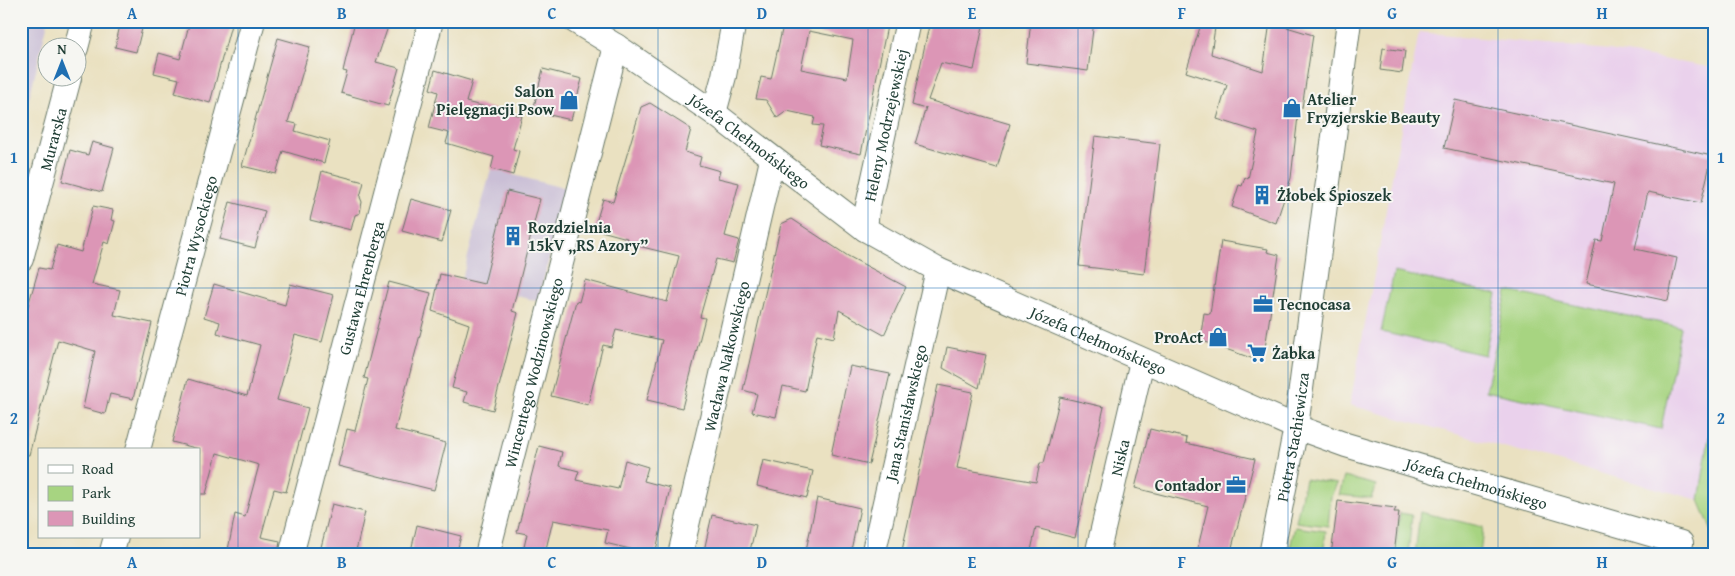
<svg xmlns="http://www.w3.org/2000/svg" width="1735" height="576" font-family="'Gentium Book Plus',serif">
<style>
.built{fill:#ead1ec}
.industrial{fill:#cabfd6}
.green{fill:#a7d481;stroke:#63885a}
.building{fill:#dc96b6;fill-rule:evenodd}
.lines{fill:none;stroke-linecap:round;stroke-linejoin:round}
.street-casing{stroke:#667665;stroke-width:26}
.street{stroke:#fff;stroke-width:24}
.grid{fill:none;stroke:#1f6fb2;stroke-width:1;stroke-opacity:0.55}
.labels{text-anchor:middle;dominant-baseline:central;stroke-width:4;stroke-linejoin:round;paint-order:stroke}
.poi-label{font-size:16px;font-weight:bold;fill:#1f3d34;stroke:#f6f6f2;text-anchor:start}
.street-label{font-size:16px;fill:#1f3d34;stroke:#f6f6f2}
.neatline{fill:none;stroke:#1f6fb2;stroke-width:2}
.grid-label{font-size:16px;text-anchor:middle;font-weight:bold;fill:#1f6fb2}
</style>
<rect width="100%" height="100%" fill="#f6f6f2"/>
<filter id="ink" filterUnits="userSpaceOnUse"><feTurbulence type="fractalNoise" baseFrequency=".02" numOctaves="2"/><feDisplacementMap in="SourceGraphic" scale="10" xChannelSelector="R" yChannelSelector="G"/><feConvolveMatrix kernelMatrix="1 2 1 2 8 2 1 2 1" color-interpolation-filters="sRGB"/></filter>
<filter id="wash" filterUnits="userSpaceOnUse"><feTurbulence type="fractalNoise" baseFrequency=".0096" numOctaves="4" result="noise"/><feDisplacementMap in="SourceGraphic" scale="20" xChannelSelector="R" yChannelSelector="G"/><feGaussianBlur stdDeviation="1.12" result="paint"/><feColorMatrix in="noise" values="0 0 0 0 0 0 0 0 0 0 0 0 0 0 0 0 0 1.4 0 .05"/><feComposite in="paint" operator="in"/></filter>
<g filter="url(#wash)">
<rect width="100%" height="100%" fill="#eae1c1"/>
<path class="built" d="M1419,32L1609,50L1714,68V405L1699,500L1350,405Z"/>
<path class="industrial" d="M21,21H48L24,119L21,118Z
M491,169L567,189L538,301L461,283Z"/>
<path class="green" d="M1394,272L1497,294L1485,355L1381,332Z
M1507,291L1681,327L1661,429L1486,391Z
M1714,405V536L1699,500Z
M1344,477L1376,485L1371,498L1339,495Z
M1305,479L1337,484L1331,496L1328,526L1296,522Z
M1420,512L1483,527L1480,555H1415Z
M1400,513L1412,515L1408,555H1395Z
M1295,527L1326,531L1323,555H1288Z"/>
<g id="blocks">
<path class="building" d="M121,21H144L136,52L115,47Z
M190,21H232L210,103L175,93L179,79L154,73L159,53L180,59Z
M355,21H390L376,62L399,68L388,106L341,93L347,72L343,71Z
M784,21H870L887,26L861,154L819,145L823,126L813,125L815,117L787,111L777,118L766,100L756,99L761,77L771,79ZM809,31L853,40L847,78L801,69Z
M930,21H984L974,70L941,63L928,100L1010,124L997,168L915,144L926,107L925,109L912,105Z
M1031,21H1094L1088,71L1026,63Z
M1202,21H1216L1211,54L1263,71L1270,22L1313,35L1302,108L1299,107L1291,178L1276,223L1232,207L1239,185L1242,186L1245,177L1248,179L1258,132L1217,119L1227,85L1186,72Z
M278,38L310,47L288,122L297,124L295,131L330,141L324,163L283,151L276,174L242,166Z
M1383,48L1405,51L1402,73L1380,70Z
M543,69L582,79L571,120L533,111Z
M435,70L472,81L466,102L522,116L513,149L519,151L513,175L491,169L494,157L446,143L449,133L429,128L438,92L430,89Z
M1455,100L1712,156L1701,203L1648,192L1635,249L1677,258L1668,301L1586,284L1596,240L1602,241L1614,184L1444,148Z
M650,103L691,129L685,152L701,157L699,165L720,171L718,178L739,183L725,236L739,240L733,263L716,259L700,317L705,318L682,408L647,400L662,340L616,330L611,347L603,345L588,405L551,396L576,301L579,302L585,280L667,302L679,256L626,243L627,238L594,229L603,199L613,202L641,107Z
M1095,136L1160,144L1144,274L1079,266Z
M92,142L114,148L102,192L62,181L70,150L88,155Z
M322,171L364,182L360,197L362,202L360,213L355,215L351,230L310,220Z
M507,191L540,199L512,311L518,313L493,410L464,402L467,392L452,388L469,324L432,311L440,274L484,284Z
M411,199L451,210L442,242L402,231Z
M230,202L265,211L255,248L220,239Z
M93,206L113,210L111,220L115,221L109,244L104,242L92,284L120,290L114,315L152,323L133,399L110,394L105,414L83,408L95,351L58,340L29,455L21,454V330L39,268L50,270L57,245L81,252Z
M792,219L848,256L906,287L884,335L839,310L834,338L817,334L805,391L783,386L776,417L752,412L757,394L743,390L781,224Z
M1221,241L1268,249L1267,252L1279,255L1264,355L1254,359L1200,340L1204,313L1210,314Z
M389,282L431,293L395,430L446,443L434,490L338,466L347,429L355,431L368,379L364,378Z
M214,284L285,305L290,284L334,295L322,342L295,335L277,400L308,408L286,492L274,489L261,537L280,541L278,555H227L235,514L245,517L259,465L217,453L206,494H199V449L172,442L188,379L247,396L260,345L217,333L220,322L204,317Z
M947,347L986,355L979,388L943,368Z
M850,366L890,374L869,464L831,455Z
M938,385L973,392L957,468L1036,482L1040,463H1044L1060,397L1104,407L1075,538L1036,528L1030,555H1010L987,550L986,555H901Z
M1150,429L1187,438L1186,443L1255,459L1230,555H1212L1197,551L1208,506L1135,488Z
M539,446L562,452L559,466L579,471L576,480L618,489L625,460L648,467L644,481L670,488L655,555L605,543L608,530L553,520L545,553L524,547L527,534L517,532Z
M763,460L813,471L807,498L757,486Z
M817,498L860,508L850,555H805Z
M1338,501L1396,508L1394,512H1399L1394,555H1331Z
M332,504L365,512L355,555H319Z
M712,515L756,525L749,555H703Z
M417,525L461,536L456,555H410Z"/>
</g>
</g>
<g filter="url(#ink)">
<use href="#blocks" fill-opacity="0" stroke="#667665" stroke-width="1"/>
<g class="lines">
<defs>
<g id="street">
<path id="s1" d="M575,21L616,46L714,113L865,229L938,270L1296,427L1346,445L1681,543"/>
<path d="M76,48L83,21"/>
<path d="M714,113L724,76L734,21"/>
<path id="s2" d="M865,229L867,210L908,21"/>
<path id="s3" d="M21,259L69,78"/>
<path id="s4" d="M138,450L253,21"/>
<path d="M111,555L116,537"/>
<path id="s5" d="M291,555L431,21"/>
<path id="s6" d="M487,555L616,46"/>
<path id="s7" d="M680,555L772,160"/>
<path id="s8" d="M873,555L938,270"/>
<path id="s9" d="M1097,555L1142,361"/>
<path id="s10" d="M1271,555L1296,427L1349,21"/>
</g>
</defs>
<use href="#street" class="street-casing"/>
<use href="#street" class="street"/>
</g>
</g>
<path class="grid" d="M238,21V555M448,21V555M658,21V555M868,21V555M1078,21V555M1288,21V555M1498,21V555M21,288H1714"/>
<defs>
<symbol id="shop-bare" viewBox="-9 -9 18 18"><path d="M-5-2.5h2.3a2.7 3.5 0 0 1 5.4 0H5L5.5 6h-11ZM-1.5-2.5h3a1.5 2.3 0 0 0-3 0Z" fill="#1f6fb2" stroke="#f6f6f2" stroke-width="2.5" paint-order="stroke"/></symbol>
<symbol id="building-bare" viewBox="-9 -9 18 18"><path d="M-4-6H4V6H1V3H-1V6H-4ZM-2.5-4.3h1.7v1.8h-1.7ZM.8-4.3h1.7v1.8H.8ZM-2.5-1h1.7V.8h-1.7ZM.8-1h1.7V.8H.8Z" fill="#1f6fb2" stroke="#f6f6f2" stroke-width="2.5" paint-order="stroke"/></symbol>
<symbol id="office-bare" viewBox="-9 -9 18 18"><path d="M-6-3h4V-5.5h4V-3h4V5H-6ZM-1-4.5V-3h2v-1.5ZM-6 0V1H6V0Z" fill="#1f6fb2" stroke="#f6f6f2" stroke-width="2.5" paint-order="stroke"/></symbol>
<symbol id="supermarket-bare" viewBox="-9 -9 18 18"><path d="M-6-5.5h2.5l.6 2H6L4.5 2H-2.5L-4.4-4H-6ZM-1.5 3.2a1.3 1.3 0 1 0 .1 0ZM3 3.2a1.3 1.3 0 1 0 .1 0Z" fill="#1f6fb2" stroke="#f6f6f2" stroke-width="2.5" paint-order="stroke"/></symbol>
</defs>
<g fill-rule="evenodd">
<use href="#shop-bare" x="555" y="86" width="28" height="28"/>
<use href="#shop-bare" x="1278" y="94" width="28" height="28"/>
<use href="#building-bare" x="1248" y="181" width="28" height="28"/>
<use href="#building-bare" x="499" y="222" width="28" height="28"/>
<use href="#office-bare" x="1249" y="290" width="28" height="28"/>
<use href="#shop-bare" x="1204" y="323" width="28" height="28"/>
<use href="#supermarket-bare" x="1243" y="339" width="28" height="28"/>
<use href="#office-bare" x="1222" y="471" width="28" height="28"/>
</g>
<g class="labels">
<g class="poi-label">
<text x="554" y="91" text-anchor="end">Salon<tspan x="554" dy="18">Pielęgnacji Psow</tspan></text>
<text x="1307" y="99">Atelier<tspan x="1307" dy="18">Fryzjerskie Beauty</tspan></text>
<text x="1277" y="195">Żłobek Śpioszek</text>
<text x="528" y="227">Rozdzielnia<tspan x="528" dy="18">15kV „RS Azory”</tspan></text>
<text x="1278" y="304">Tecnocasa</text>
<text x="1203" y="337" text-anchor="end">ProAct</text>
<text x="1272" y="353">Żabka</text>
<text x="1221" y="485" text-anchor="end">Contador</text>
</g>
<g class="street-label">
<text stroke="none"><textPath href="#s2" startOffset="106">Heleny Modrzejewskiej</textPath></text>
<text stroke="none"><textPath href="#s3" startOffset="124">Murarska</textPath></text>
<text stroke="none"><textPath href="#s1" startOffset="212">Józefa Chełmońskiego</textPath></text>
<text stroke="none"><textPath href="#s4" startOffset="222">Piotra Wysockiego</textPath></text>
<text stroke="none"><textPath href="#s5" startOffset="276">Gustawa Ehrenberga</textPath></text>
<text stroke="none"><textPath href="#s1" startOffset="616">Józefa Chełmońskiego</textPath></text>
<text stroke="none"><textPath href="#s7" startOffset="204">Wacława Nałkowskiego</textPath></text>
<text stroke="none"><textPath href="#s6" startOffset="188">Wincentego Wodzinowskiego</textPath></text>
<text stroke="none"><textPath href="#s8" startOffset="146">Jana Stanisławskiego</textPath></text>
<text stroke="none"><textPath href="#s10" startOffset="120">Piotra Stachiewicza</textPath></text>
<text stroke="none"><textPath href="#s9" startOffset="100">Niska</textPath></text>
<text stroke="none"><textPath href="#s1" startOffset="1021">Józefa Chełmońskiego</textPath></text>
</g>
</g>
<rect width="1735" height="576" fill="none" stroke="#f6f6f2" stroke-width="55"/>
<rect x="38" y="448" width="162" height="90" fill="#f6f6f2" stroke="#a0aca6"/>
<rect x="48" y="465" width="25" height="8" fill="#ffffff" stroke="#a0aca6"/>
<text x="82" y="474" font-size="15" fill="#1f3d34">Road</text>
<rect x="48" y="486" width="25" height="15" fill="#a7d481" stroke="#a0aca6"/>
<text x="82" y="498" font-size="15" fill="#1f3d34">Park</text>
<rect x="48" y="511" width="25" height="15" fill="#dc96b6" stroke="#a0aca6"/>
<text x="82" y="524" font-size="15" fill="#1f3d34">Building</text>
<g transform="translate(62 62)"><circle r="24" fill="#f6f6f2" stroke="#a0aca6"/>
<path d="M0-4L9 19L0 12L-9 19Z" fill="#1f6fb2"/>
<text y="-8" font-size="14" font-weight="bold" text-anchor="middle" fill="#1f3d34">N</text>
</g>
<rect x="28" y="28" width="1680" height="520" class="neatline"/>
<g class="grid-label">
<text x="132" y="19">A</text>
<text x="342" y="19">B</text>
<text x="552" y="19">C</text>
<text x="762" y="19">D</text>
<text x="972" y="19">E</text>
<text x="1182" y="19">F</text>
<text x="1392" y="19">G</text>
<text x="1602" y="19">H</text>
<text x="14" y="163">1</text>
<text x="1721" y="163">1</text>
<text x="14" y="424">2</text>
<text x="1721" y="424">2</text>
<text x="132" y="568">A</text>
<text x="342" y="568">B</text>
<text x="552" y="568">C</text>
<text x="762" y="568">D</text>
<text x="972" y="568">E</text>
<text x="1182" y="568">F</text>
<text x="1392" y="568">G</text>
<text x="1602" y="568">H</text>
</g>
</svg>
